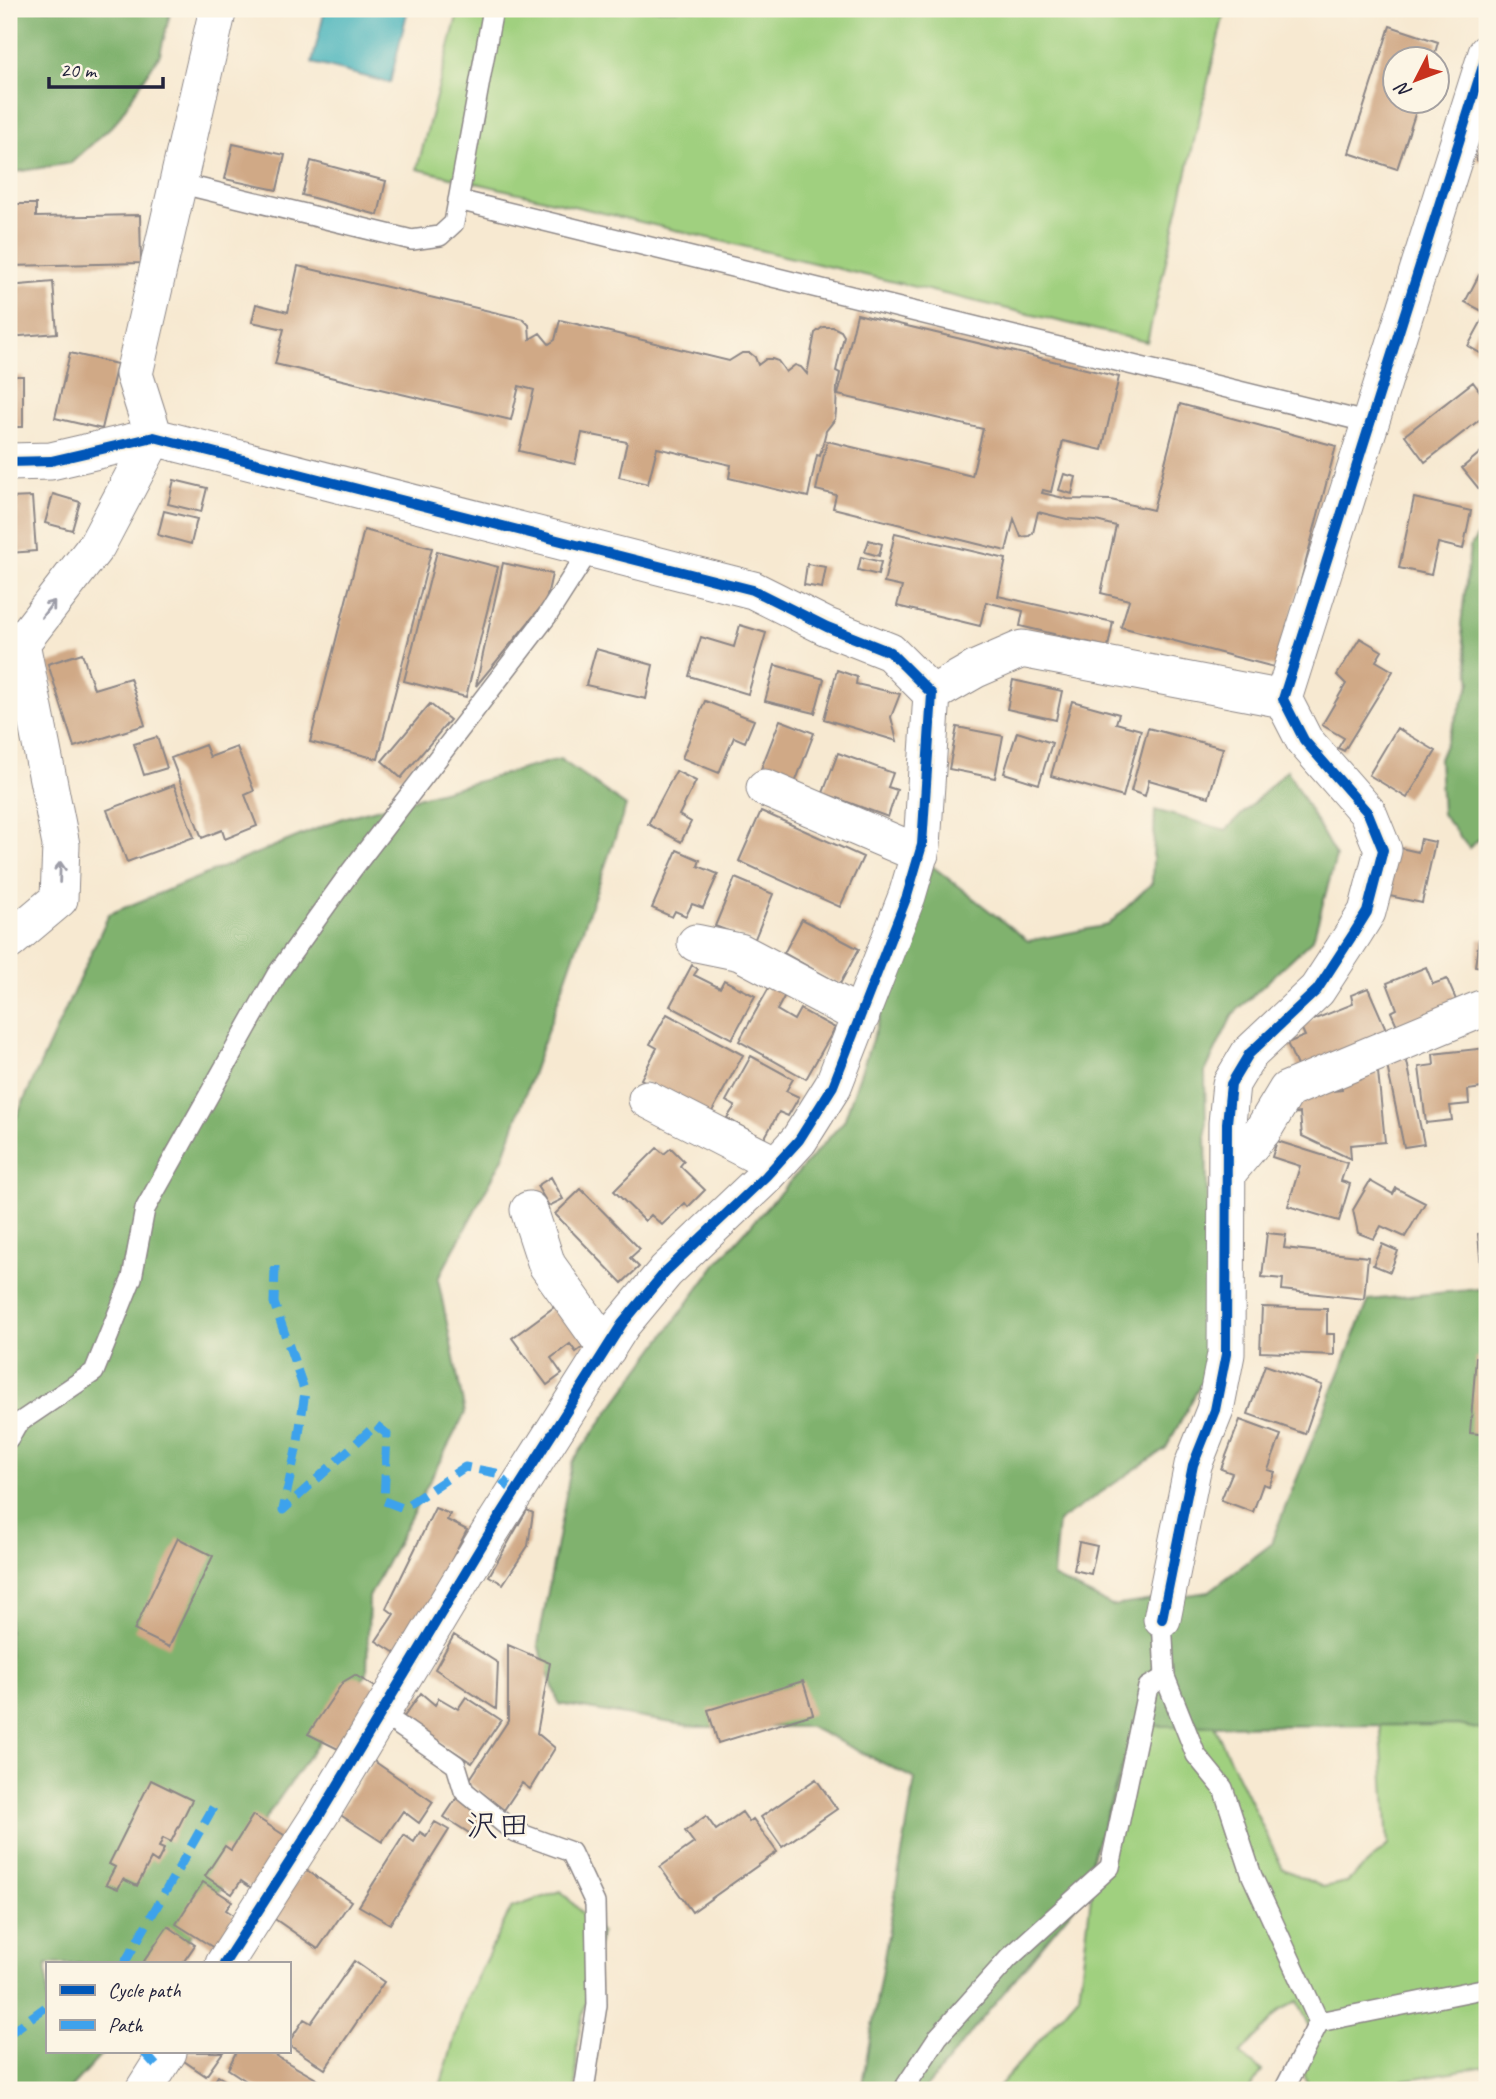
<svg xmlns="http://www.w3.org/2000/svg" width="1496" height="2099" font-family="Caveat,'Klee One',sans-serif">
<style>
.green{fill:#a0d07f;stroke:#61795d;stroke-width:2}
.forest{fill:#80b26e;stroke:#516a54;stroke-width:2}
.water{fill:#41b1ba;stroke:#326a7a;stroke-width:2}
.building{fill:#d0a986}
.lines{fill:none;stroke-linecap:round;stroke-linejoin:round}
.lane-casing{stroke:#8c8686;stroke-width:22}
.street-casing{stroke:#8c8686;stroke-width:39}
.lane{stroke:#fff;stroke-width:19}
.street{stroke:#fff;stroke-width:37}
.quiet{stroke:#3ea2ec;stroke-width:9;stroke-dasharray:18 9;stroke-linecap:butt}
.cycleway-casing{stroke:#fcf5e5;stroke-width:15}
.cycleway{stroke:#0057b8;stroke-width:10}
.oneway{stroke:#9c9ca7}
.labels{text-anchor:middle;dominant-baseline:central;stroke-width:5;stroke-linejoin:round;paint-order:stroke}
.neighbourhood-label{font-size:32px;fill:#22223b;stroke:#fcf5e5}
</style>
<rect width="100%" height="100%" fill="#fcf5e5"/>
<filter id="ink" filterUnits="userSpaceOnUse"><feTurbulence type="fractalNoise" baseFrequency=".0143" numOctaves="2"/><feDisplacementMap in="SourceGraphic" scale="14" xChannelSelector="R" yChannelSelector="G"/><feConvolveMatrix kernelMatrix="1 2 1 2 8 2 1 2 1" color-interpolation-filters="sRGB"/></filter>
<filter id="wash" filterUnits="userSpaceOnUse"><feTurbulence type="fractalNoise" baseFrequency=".00686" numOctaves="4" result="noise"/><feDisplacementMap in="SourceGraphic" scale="28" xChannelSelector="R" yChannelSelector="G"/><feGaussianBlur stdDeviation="1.57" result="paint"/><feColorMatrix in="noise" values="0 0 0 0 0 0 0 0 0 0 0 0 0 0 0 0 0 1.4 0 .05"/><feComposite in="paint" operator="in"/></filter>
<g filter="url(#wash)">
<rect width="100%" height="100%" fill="#f7e9d1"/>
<path class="green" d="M459,9H1225L1147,342L417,169Z
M1487,1683V2066L1344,2090H1310L1297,2055L1311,2029L1298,2001L1281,2010L1240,2054L1262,2071L1249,2090H996L1079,1995L1092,1888L1130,1712L1197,1691L1283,1869L1323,1887L1347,1882L1388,1845L1379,1701Z
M561,1891L601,1933L577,2041L576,2090H439L466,2000L511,1908Z"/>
<path class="forest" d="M20,9H171L160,54L116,122L71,163L9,173V20Z
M1487,522V832L1469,848L1442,814L1439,759L1471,682L1461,625L1470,547Z
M560,759L626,806L503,1158L438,1279L465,1413L369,1597L367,1673L265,1819L173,1964H47V2052H104L69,2090H9V1133L109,914L343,818Z
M1287,770L1336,857L1313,939L1233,1014L1205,1072L1210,1367L1166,1448L1058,1522L1053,1577L1112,1606L1208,1592L1270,1545L1369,1300L1487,1288V1731L1458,1725L1136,1726L1077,1903L924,2090H861L915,1779L810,1727H696L559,1704L538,1645L572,1462L717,1263L844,1121L932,866L1028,941L1108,925L1152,883L1155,810L1226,830Z"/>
<path class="water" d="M325,9H408L390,83L312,63Z"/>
<g id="blocks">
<path class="building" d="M1390,26L1438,42L1433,60H1394V102H1419L1397,169L1349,153Z
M1481,141L1487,143V163L1476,160Z
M233,144L285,155L277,190L225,179Z
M311,161L386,181L378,215L302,195Z
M9,204H36V217L140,215L141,263L9,266Z
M298,266L523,319L529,325L530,339L540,333L549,344L555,340L560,320L729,361L742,353H750L755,357L758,365L766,359H772L778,361L786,372L795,365L801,367L807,374L815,333L823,327H833L841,331L844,336L836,371L840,373L837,387L836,411L835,419L826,431L820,456L817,455L808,497L729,478L731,465L657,448L648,484L619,477L627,442L582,433L575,464L519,451L534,390L519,386L511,420L275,364L284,329L252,322L256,304L288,312Z
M1479,275L1487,280V357L1468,346L1486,313L1465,302Z
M53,282L57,333L9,337V286Z
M857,314L1119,377L1102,450L1063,441L1051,492L1043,490L1042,493L1068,499L1111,500L1153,510L1180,404L1336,446L1278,668L1121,627L1129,600L1101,593L1116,526L1096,521L1067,519L1038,512L1033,533L1029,536L1021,537L1014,519L1006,551L833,508L836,495L816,490L827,441L972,476L983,429L838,395Z
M70,353L117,364L102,429L55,418Z
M9,376H23V427H9Z
M1473,382L1487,401V414L1425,462L1405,435Z
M1487,447V482L1479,489L1462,468Z
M1064,474L1076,477L1072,494L1059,490Z
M174,480L207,488L201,512L168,504Z
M53,494L80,502L72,530L45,523Z
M32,497L36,551L9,553V498Z
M1414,498L1471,511L1463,549L1438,543L1431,575L1399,568Z
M164,511L197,519L191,544L158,535Z
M364,530L432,548L378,759L310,742Z
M895,533L1006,559L998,596L1113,622L1108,647L1020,626L1023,611L986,602L980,626L897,606L902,587L884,583Z
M869,540L882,544L879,556L865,552Z
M437,551L498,567L466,697L404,681Z
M861,557L881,562L878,575L858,570Z
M503,563L552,574L546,601L476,686Z
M807,564L826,567L822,588L804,585Z
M740,625L766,633L748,694L689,676L701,637L734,647Z
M1360,638L1382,651L1376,661L1393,671L1344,751L1338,748L1344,738L1322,725L1346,684L1337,675Z
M596,649L653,665L646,699L586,685Z
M82,653L94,689L130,678L145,725L74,747L48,664Z
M775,665L824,679L815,713L765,701Z
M837,670L857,677L856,684L900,694L891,717L897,741L824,719Z
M1013,680L1062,691L1056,720L1007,709Z
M9,690H10L16,723L9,720Z
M705,701L754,720L745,742L734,737L719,773L682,758Z
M1072,701L1119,714L1116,723L1141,730L1123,797L1051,776Z
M430,704L450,720L401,778L382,761Z
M780,720L814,733L795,783L761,769Z
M957,727L1003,736L995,778L949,769Z
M1148,728L1223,748L1209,797L1149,780L1145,796L1131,791Z
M1397,728L1436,751L1407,798L1369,775Z
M1017,732L1052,743L1039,784L1004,773Z
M157,737L167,768L144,775L134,744Z
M205,745L210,757L237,747L254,791L245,795L257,826L225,839L222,830L202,838L171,758Z
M838,753L893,773L888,787L897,790L888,817L823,793Z
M676,771L696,781L679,815L691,822L681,842L648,824Z
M174,785L194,837L127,862L107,810Z
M761,811L863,857L840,907L739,861Z
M1421,839L1435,842L1422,903L1385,895L1396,847L1418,852Z
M677,850L700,860L698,866L718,874L703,908L692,904L686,916L675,911L672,917L652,908Z
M735,878L773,894L754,941L715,926Z
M802,919L859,949L840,984L784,953Z
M1479,939L1487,940V981L1481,980L1483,967L1475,966Z
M692,965L698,969L694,975L720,988L724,980L755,996L732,1039L670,1006Z
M1426,967L1433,984L1447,979L1460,1009L1400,1032L1391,1012L1397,1009L1387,983Z
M770,986L785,995L777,1010L794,1020L800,1009L835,1028L806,1079L739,1041Z
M1368,988L1389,1036L1300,1073L1287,1043L1305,1036L1300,1025L1353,1004L1351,995Z
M667,1014L743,1055L709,1117L641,1079L657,1048L650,1044Z
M1486,1048L1487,1099H1483L1482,1088L1468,1090L1469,1104L1450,1106L1452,1120L1426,1123L1419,1067L1434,1065L1433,1054Z
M1405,1052L1424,1144L1404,1147L1385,1056Z
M751,1056L793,1079L786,1091L799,1097L788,1116L779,1112L764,1139L727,1118L735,1106L726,1101Z
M1378,1072L1385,1142L1350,1145L1351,1159L1302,1136L1300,1113L1288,1114L1287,1095L1342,1090L1341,1075Z
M1277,1141L1347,1163L1341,1181L1350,1184L1339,1221L1288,1206L1300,1166L1272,1157Z
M657,1148L664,1154L671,1148L684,1161L680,1166L705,1190L688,1207L685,1203L662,1225L651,1215L645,1221L614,1191Z
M551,1177L563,1199L549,1206L537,1186Z
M1370,1181L1393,1194L1396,1188L1425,1203L1405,1237L1381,1226L1374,1239L1358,1233L1353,1210Z
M581,1189L640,1249L630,1258L639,1267L622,1283L555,1214Z
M1267,1233L1286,1235L1284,1248L1368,1257L1364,1299L1282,1290L1283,1279L1262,1277Z
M1487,1233V1302H1484L1478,1234Z
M1382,1244L1398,1251L1390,1272L1373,1265Z
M561,1302L590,1342L576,1352L570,1344L551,1358L562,1374L547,1385L512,1338Z
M1262,1307L1327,1309V1334H1334V1355L1260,1352Z
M1476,1357L1487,1358V1435L1470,1433Z
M1265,1365L1322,1385L1305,1434L1248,1414Z
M1240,1420L1281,1435L1268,1470L1275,1472L1269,1486L1263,1484L1253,1512L1221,1500L1232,1473L1221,1469Z
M435,1508L450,1514L447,1520L467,1530L428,1607L397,1654L376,1641L394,1614L386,1608Z
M527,1510L533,1513L528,1546L503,1584L489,1576Z
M178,1538L213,1556L169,1647L134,1630Z
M1079,1542L1097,1546L1091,1574L1074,1570Z
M454,1635L498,1663L496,1709L435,1669Z
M508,1645L550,1663L537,1733L555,1748L530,1789L522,1783L504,1810L468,1782L508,1721Z
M355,1675L377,1688L338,1749L308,1734L343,1682Z
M803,1681L813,1714L718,1743L708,1710Z
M421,1693L435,1705L439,1698L458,1709L466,1697L501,1720L472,1763L403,1718Z
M374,1761L433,1802L419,1823L403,1811L382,1842L339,1814Z
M816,1779L837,1809L782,1847L761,1817Z
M151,1780L192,1800L171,1842L163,1838L159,1847L164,1849L157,1863L151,1859L137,1886L123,1879L118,1889L106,1884L115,1867L109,1864Z
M460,1793L484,1817L474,1836L444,1817Z
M742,1812L749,1822L753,1819L777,1852L692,1912L660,1867L694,1843L685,1831L706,1816L716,1830Z
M253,1815L287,1837L253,1889L241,1881L232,1894L205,1876L225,1846L231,1850Z
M435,1822L449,1830L390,1924L359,1906L404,1835L414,1842L420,1832L426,1836Z
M305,1869L351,1901L318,1949L272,1917Z
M203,1882L232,1901L226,1910L235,1916L214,1948L176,1924Z
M168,1926L195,1945L182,1964H142Z
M354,1961L384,1982L325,2069L289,2045V2042L304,2019L311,2023Z
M186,2052H223L206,2076L181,2059Z
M236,2052H269L318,2080L308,2090H260L228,2069Z
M218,2076L241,2090H209Z"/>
</g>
</g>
<g filter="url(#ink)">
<use href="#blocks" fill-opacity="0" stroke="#8c8686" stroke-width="2"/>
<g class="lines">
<defs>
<path id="lane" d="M178,183L412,240L440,236L454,223L493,9
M458,200L1370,423
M9,1438L17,1424L94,1372L132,1278L145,1209L277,974L351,871L547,616L590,549
M1162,1619L1165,1677L1196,1755L1223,1788L1252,1876L1319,2022L1487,1988
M381,1713L456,1765L464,1791L513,1831L571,1852L595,1903L597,2005L584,2090
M903,2090L938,2037L1009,1958L1110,1867L1148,1687L1165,1677
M1284,2090L1319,2022"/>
<path id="street" d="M9,462L51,461L154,437L753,590L827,627L890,652L932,694L922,845L907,896L833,1086L799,1140L766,1176L666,1271L622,1324L490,1532L321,1813L224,1964
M932,694L976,669L1022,649L1283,699
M765,788L920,854
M9,941L59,899L61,845L21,643L97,545L154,437L134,374L218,9
M696,943L740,952L861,1016
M647,1099L776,1165
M1227,1173L1263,1130L1287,1090L1481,1009H1487
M529,1210L547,1265L607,1349
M1162,1619L1193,1465L1215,1410L1226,1354L1227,1123L1231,1084L1249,1054L1317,990L1354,933L1367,912L1383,850L1368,813L1304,740L1283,699L1487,53
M144,2090L168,2052"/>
</defs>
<use href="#lane" class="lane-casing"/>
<use href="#street" class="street-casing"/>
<use href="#lane" class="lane"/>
<use href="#street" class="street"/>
<path class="quiet" d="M275,1266L274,1303L305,1392L298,1441L283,1510L376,1425L387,1434L384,1501L403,1508L465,1467L496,1473L515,1493
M124,1964L214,1806
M9,2034L47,2006
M144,2052L158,2068"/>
<defs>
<path id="cycleway" d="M9,462L51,461L154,437L753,590L827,627L890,652L932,694L922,845L907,896L833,1086L799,1140L766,1176L666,1271L622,1324L490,1532L321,1813L224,1964
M1162,1619L1193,1465L1215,1410L1226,1354L1227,1123L1231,1084L1249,1054L1317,990L1354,933L1367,912L1383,850L1368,813L1304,740L1283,699L1487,53"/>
</defs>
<use href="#cycleway" class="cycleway-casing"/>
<use href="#cycleway" class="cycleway"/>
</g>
<defs><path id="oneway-shaft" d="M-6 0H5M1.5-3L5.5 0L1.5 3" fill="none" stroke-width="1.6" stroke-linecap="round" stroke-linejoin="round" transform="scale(1.75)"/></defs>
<g class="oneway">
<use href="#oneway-shaft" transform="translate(48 609) rotate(-52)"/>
<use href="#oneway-shaft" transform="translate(60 872) rotate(-88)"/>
</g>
</g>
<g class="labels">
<g class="neighbourhood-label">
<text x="498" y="1825">沢田</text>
</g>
</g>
<rect width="1496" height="2099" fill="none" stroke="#fcf5e5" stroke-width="35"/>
<rect x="46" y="1962" width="245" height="91" fill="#fcf5e5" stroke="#a5a1a1" stroke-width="2"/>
<rect x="60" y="1985" width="35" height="10" fill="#0057b8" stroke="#a5a1a1" stroke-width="2"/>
<text x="108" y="1997" font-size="21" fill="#22223b">Cycle path</text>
<rect x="60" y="2020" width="35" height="10" fill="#3ea2ec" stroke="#a5a1a1" stroke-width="2"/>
<text x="108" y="2032" font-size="21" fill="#22223b">Path</text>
<g transform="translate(1416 80) rotate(228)"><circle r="33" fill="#fcf5e5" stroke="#a5a1a1" stroke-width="2"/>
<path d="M0-5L12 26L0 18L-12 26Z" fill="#c8321e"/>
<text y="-10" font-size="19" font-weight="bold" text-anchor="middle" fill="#22223b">N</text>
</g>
<path d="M49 77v10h114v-10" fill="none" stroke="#22223b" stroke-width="3.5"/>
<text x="60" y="77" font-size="21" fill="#22223b" stroke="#fcf5e5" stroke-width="5" paint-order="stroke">20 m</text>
</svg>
